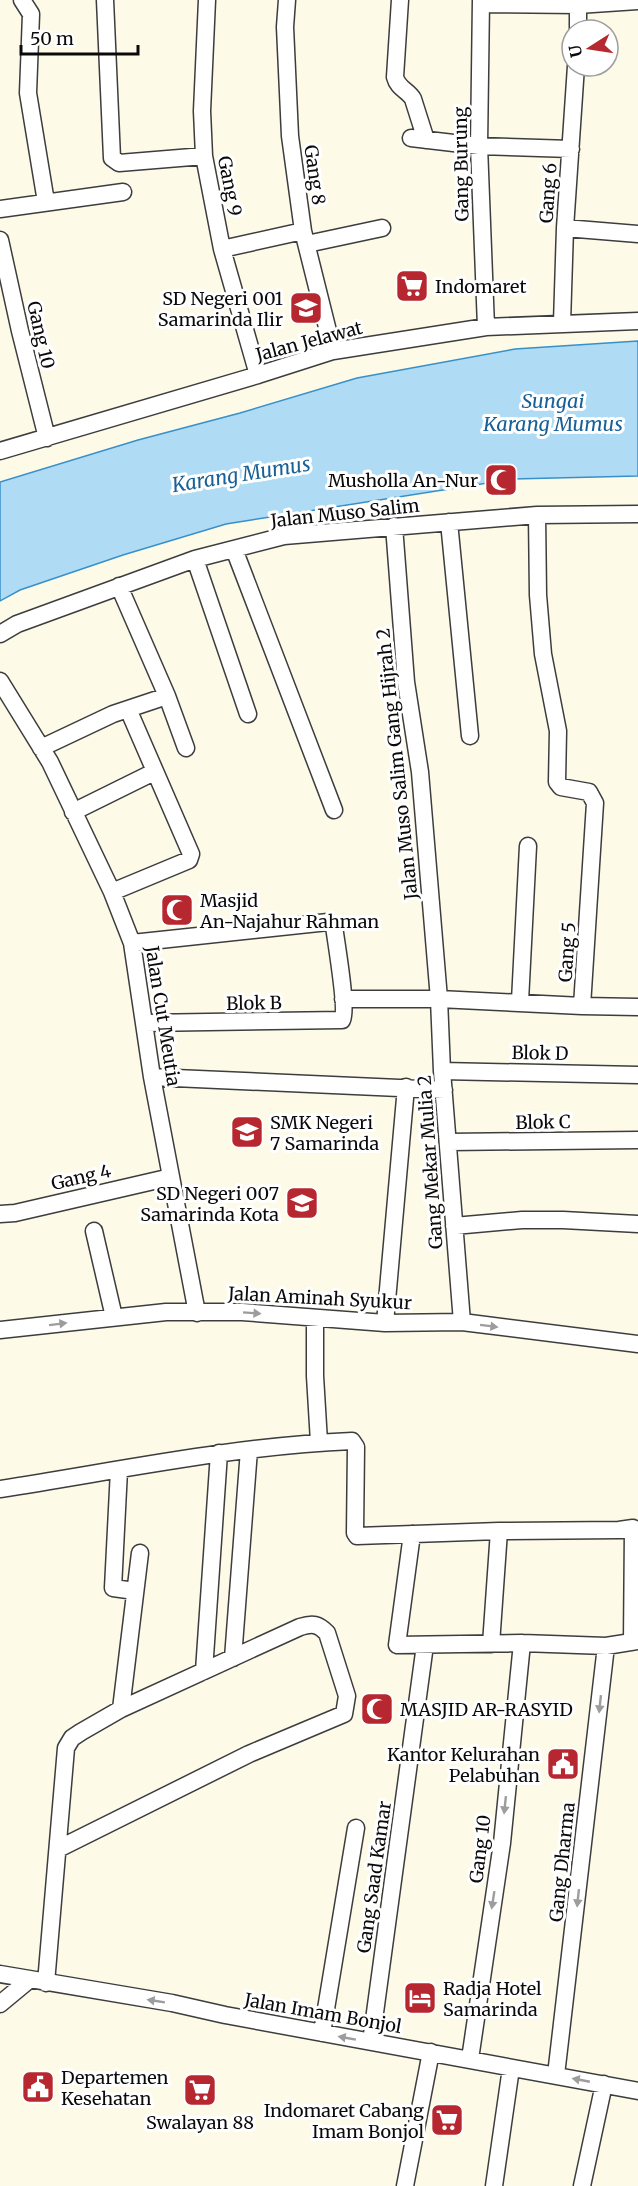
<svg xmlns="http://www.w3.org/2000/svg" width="638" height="2186" font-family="Merriweather,serif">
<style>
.water{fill:#afdbf4;stroke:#3890c9;stroke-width:1.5}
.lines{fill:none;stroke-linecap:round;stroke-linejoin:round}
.minor-casing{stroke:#3d3d3d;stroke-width:19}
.minor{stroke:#fff;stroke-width:16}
.oneway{fill:#9d9d9d}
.labels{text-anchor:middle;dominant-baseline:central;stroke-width:6;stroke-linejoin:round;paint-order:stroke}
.street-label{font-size:18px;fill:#0a0a0a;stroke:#fff}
.poi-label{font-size:18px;fill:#0a0a0a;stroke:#fff;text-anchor:start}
.water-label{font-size:20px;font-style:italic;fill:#186198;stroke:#fff}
</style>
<rect width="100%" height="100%" fill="#fefae8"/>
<path class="water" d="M638,341V476L513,479L226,524L123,555L20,590L0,601V482L138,440L240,413L357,378L515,349Z"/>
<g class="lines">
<defs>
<path id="minor" d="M22,0L31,14L28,93L46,202
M105,0L112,158L119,163L204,156
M207,0L202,111L204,156L222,249L258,375
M287,0L285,27L290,136L303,231L333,351
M400,0L395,77C398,89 408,90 413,99L426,140
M481,0L479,146L486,327
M481,4L578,5L638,1
M578,30V0
M411,138L479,146L571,149
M0,209L123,192
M565,228L638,234
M0,240L20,331L47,438
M307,244L382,228
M222,249L303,231
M562,323L565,228L576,66
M0,451L258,375L333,351L486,327L638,321
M449,522L470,736
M394,526L406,682L420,772L439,999L442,1071L462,1322
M234,549L334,810
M195,559L248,714
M119,586L167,696L186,748
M0,634L17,624L195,559L284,536L537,515L638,514
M0,681L50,762L112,892L132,943L152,1077L197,1313
M41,748L113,714L128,709
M73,812L154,772
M112,892L189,860L191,854L128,709L167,696
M132,943L328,922L334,926C336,942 348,1010 342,1020L145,1023
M343,999H439L582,1006L595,803L589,792L561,787L557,782L558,731L543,654L538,595L537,515
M520,1001L528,846
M582,1006L638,1007
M442,1071L638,1075
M152,1077L444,1090
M449,1142L638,1140
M0,1214L15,1213L171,1177
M454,1226L522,1220H563L638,1224
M94,1231L114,1317
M315,1318V1376L319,1442
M385,1323L406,1087
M0,1330L166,1312H242L385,1323L462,1322L638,1344
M119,1470L113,1588L135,1591
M0,1489C117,1471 233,1446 352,1441L356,1447L355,1533L357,1536L499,1531L491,1644
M499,1531L619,1530L633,1528L632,1642
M412,1534L397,1645L522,1643L606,1646L638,1641
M233,1658L249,1450
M204,1671L219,1453
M121,1709L140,1553
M0,1974L172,2003L225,2015L638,2091
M46,1983L66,1748L72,1738L81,1732L121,1709L300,1627C313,1623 318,1624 327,1633L347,1696L344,1714L249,1754L58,1849
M0,2004L29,1980
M322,2033L356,1828
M371,2042L425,1645
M470,2059L502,1843L522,1643
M556,2075L606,1646
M405,2186L431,2052
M494,2186L511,2068
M582,2186L604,2084"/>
</defs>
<use href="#minor" class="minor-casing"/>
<use href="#minor" class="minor"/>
</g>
<defs><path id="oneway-solid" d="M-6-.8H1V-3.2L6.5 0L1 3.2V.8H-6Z" transform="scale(1.5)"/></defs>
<g class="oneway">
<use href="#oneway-solid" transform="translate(252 1313) rotate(4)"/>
<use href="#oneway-solid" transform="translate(58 1324) rotate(-7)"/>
<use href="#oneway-solid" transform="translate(489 1326) rotate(7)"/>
<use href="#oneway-solid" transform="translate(600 1704) rotate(96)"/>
<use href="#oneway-solid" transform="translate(505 1805) rotate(96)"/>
<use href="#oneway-solid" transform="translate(578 1898) rotate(96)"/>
<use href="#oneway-solid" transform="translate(493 1900) rotate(99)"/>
<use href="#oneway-solid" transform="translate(156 2001) rotate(-171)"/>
<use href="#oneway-solid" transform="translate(347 2038) rotate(-170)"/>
<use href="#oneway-solid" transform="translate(581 2080) rotate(-169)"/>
</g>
<defs>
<symbol id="supermarket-square" viewBox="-11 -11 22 22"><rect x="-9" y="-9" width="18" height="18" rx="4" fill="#b6272f" stroke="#fff"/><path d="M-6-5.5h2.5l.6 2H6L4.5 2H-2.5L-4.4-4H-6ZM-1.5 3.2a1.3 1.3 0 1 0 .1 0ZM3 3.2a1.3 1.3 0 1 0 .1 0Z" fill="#fff"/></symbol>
<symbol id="school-square" viewBox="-11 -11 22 22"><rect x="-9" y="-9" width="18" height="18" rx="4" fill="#b6272f" stroke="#fff"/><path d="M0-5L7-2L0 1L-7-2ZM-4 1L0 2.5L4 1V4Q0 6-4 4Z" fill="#fff"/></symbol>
<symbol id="mosque-square" viewBox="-11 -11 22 22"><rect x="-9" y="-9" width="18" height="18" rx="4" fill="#b6272f" stroke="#fff"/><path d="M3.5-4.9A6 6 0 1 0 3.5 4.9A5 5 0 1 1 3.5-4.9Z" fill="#fff"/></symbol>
<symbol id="civic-square" viewBox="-11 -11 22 22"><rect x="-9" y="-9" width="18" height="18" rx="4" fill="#b6272f" stroke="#fff"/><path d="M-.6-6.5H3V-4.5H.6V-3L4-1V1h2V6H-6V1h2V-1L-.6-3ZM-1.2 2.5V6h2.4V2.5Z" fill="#fff"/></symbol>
<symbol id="hotel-square" viewBox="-11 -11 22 22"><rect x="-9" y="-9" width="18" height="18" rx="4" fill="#b6272f" stroke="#fff"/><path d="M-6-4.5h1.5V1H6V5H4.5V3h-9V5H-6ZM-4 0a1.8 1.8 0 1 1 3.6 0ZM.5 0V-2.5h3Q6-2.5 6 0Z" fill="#fff"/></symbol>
</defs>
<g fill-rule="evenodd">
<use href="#supermarket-square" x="393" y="267" width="38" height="38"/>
<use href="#school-square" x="287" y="289" width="38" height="38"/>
<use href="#mosque-square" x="482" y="461" width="38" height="38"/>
<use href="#mosque-square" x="158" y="891" width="38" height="38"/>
<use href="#school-square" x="228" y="1113" width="38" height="38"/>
<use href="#school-square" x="283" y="1184" width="38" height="38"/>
<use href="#mosque-square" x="358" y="1690" width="38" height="38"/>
<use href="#civic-square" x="544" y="1745" width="38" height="38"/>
<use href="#hotel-square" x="401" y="1979" width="38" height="38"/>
<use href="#civic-square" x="19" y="2068" width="38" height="38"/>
<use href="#supermarket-square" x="181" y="2071" width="38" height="38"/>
<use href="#supermarket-square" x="428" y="2101" width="38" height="38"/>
</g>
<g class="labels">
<g class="street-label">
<text transform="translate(461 164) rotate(-91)">Gang Burung</text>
<text transform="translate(315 175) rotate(82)">Gang 8</text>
<text transform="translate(230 186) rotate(79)">Gang 9</text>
<text transform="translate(548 193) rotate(-86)">Gang 6</text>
<text transform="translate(41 335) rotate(77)">Gang 10</text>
<text transform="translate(309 341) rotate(-15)">Jalan Jelawat</text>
<text transform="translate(345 513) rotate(-6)">Jalan Muso Salim</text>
<text transform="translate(397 764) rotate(-96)">Jalan Muso Salim Gang Hijrah 2</text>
<text transform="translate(567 952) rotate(-86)">Gang 5</text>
<text transform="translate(254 1003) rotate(-1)">Blok B</text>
<text transform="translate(163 1016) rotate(81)">Jalan Cut Meutia</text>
<text transform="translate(540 1053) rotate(1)">Blok D</text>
<text transform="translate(543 1122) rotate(-1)">Blok C</text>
<text transform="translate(430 1162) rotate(-94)">Gang Mekar Mulia 2</text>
<text transform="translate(81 1177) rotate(-13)">Gang 4</text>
<text transform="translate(320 1298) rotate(3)">Jalan Aminah Syukur</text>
<text transform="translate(480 1849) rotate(-83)">Gang 10</text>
<text transform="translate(562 1862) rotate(-84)">Gang Dharma</text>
<text transform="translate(374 1877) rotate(-82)">Gang Saad Kamar</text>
<text transform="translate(323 2013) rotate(10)">Jalan Imam Bonjol</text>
</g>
<g class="poi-label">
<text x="435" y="286">Indomaret</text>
<text x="283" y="298" text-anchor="end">SD Negeri 001<tspan x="283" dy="21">Samarinda Ilir</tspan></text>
<text x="478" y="480" text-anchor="end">Musholla An-Nur</text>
<text x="200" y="900">Masjid<tspan x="200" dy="21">An-Najahur Rahman</tspan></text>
<text x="270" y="1122">SMK Negeri<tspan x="270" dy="21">7 Samarinda</tspan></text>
<text x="279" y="1193" text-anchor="end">SD Negeri 007<tspan x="279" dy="21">Samarinda Kota</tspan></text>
<text x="400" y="1709">MASJID AR-RASYID</text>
<text x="540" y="1754" text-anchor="end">Kantor Kelurahan<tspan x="540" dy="21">Pelabuhan</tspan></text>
<text x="443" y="1988">Radja Hotel<tspan x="443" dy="21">Samarinda</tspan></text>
<text x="61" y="2077">Departemen<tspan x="61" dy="21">Kesehatan</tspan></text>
<text x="424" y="2110" text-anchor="end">Indomaret Cabang<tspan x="424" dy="21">Imam Bonjol</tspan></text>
<text x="200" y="2122" text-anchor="middle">Swalayan 88</text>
</g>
<g class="water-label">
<text x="553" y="400">Sungai<tspan x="553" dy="23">Karang Mumus</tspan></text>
<text transform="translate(241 474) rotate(-9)">Karang Mumus</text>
</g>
</g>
<g transform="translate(590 48) rotate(258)"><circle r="28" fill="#ffffff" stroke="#9d9d9d" stroke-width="1.5"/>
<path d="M0-4.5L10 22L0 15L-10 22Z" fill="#b6272f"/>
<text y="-9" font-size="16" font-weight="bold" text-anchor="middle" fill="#0a0a0a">U</text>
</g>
<path d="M21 45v9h117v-9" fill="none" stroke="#0a0a0a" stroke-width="3"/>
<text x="30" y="45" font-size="18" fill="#0a0a0a" stroke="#ffffff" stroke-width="4.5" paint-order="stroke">50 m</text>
</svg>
